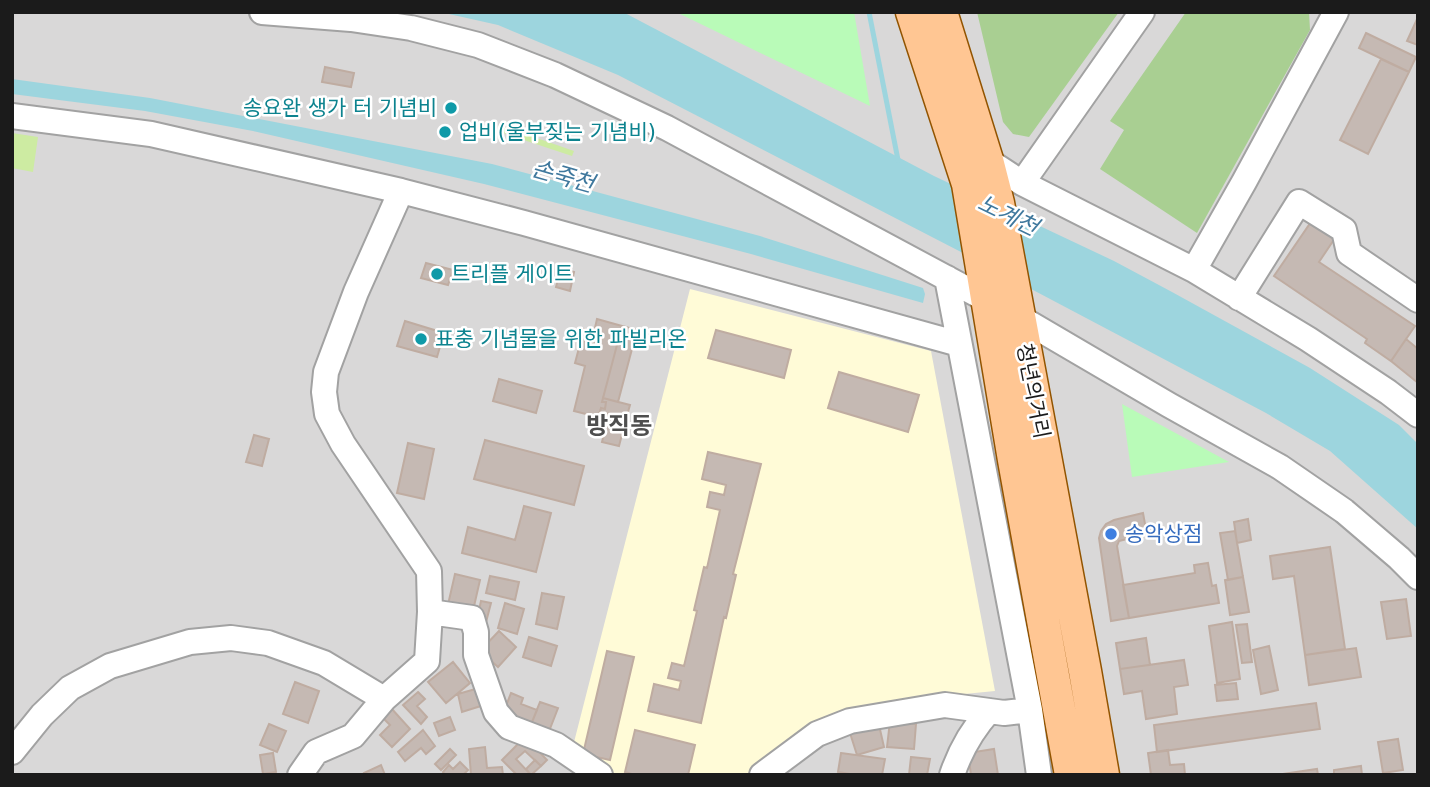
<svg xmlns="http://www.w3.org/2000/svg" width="1430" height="787" font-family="'DejaVu Sans','Noto Sans KR',sans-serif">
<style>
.residential{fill:#d9d8d8}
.education{fill:#fffbd7}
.grass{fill:#cdeba2}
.forest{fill:#a9cf92}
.park{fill:#b9fbb8}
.water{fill:#9dd5de}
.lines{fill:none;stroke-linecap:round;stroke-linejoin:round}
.stream{stroke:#9dd5de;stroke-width:5}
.building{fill:#c5b9b3;stroke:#bfaca1;stroke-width:2}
.minor-casing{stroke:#a2a2a2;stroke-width:28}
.major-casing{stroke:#925400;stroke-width:35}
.minor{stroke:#fff;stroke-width:24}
.major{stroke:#ffc693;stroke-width:32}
.culture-dot{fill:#0f9aa8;stroke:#fff;stroke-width:2.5}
.shop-dot{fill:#3f7fe0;stroke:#fff;stroke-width:2.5}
.labels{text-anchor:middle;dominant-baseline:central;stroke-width:5;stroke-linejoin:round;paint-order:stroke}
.culture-label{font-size:21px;fill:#0d838f;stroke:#fff;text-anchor:start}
.street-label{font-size:21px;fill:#1b1b1b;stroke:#fff}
.shop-label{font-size:21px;fill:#366cbe;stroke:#fff;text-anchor:start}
.water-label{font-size:23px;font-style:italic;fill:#3f789d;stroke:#fff}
.quarter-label{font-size:24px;font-weight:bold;fill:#4e4e4e;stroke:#fff}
</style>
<rect width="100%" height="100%" fill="#ede7df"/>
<path class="residential" d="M12,12H1418V775H12Z"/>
<path class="education" d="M690,289L931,351L995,691L944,696L847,712L751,775H614L572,750Z"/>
<path class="grass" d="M499,125L574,151L572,156L497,131Z
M12,133L38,137L33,172L12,168Z"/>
<path class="forest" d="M977,12H1119L1029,137L1013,134L1003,122Z
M1186,12H1309L1310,30L1197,233L1100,169L1124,130L1110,121Z"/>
<path class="park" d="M676,12H854L870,106Z
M1122,404L1229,462L1132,477Z"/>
<path class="water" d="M440,12H623L934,176L1114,261L1172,292L1310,368L1399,425L1418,444V529L1330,451L1266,413L961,252L618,75L498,25Z
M12,79L150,98L492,164L760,236L923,288L925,294L923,303L751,254L484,184L253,131L145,111L12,94Z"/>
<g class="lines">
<path class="stream" d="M869,12L898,160"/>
</g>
<path class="building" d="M1418,17V45L1407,41Z
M1366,33L1416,57L1409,72L1359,48Z
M1381,59L1409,72L1368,154L1340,140Z
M325,67L354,73L351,87L322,82Z
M1311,222L1335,238L1319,262L1415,326L1391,361L1365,343L1367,339L1274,276Z
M426,263L453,270L448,285L421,278Z
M561,268L574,272L570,291L556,287Z
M597,319L622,326L602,402H606L605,409L601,408L598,417L574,411L585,366L575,363L584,329L594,332Z
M405,321L444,333L437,357L397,346Z
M622,326L637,330L618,402L603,398Z
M716,330L791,350L784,378L708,358Z
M1406,339L1418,349V383L1391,361Z
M839,372L919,395L908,432L828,408Z
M499,379L542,391L536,413L493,401Z
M603,398L630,405L626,419L600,412L601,408L605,409L606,402H602Z
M609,414L626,419L619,446L602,442Z
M254,435L269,439L262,466L246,462Z
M485,440L584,466L574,505L474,479Z
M408,443L434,449L424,499L397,493Z
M708,452L761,464L733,574L736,575L726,618L724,617L701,723L648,711L654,684L679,690L681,681L668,678L672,663L684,666L697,611L694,610L704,567L707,568L720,510L707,507L710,492L724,495L726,485L702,479Z
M524,506L551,513L536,572L462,553L468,527L515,540Z
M1143,513L1147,535L1123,540L1119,541L1117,546L1129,618L1111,621L1099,538L1101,531L1106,524L1114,520Z
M1248,519L1251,540L1237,543L1234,522Z
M1235,531L1243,577L1228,580L1220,533Z
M1330,547L1345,649L1305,655L1294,576L1273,579L1270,556Z
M1208,563L1212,586L1216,585L1219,603L1129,618L1123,585L1195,573L1194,565Z
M455,574L480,580L472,615L447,609Z
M490,576L519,582L515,600L486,593Z
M1243,577L1249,612L1230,615L1225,580Z
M542,593L564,597L557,629L536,624Z
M1406,599L1411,636L1387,639L1381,602Z
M481,601L491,603L485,626L476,624Z
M505,603L524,609L517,634L498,628Z
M1232,622L1240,679L1217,683L1209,626Z
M1247,624L1252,662L1242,663L1236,625Z
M499,631L516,647L498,667L480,651Z
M529,637L557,646L551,666L523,657Z
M1146,638L1150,665L1120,669L1116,643Z
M1269,646L1278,690L1261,694L1253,650Z
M1356,648L1361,677L1309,685L1305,655Z
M607,651L634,657L610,760L583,754Z
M1184,660L1188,685L1174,687L1177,714L1146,719L1142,691L1124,694L1120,669Z
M453,662L470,683L446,703L428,682Z
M295,682L319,691L308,723L283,714Z
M1236,683L1238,699L1217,701L1215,685Z
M479,688L484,705L462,712L458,694Z
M418,692L425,699L417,706L427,717L421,724L403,705Z
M511,693L523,698L521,704L537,710L528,732L503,714Z
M540,702L558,708L546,739L528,732Z
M1316,703L1320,729L1157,752L1154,725Z
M391,708L410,729L392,747L380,735L390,725L382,717Z
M450,717L455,730L439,736L434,723Z
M890,721L916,724L914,749L887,747Z
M269,724L286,731L277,752L260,745Z
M879,725L884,747L857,755L850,733Z
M423,730L435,746L426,754L421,748L405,761L398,752Z
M635,730L695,745L688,775H635L625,772Z
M525,737L547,760L541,766L525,751L516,759L531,775H517L502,760Z
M1398,739L1403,770L1383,773L1378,742Z
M485,747L487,768L502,767L503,775H471L469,749Z
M450,749L456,755L441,770L435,764Z
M994,749L998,775H971L968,753Z
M1168,750L1170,765L1184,764L1185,775H1151L1148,753Z
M273,753L276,772L263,774L260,755Z
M841,753L885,759L882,775H856L838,772Z
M911,757L930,759L927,775H909Z
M535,760L541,766L531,775L526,769Z
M460,762L468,770L463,775H445L443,772L449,765L453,769Z
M381,765L385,775H365L364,773Z
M1361,766L1362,775H1334V770Z
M1317,769L1318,775H1276Z"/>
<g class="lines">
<defs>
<path id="minor" d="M262,12L351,19L411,28L478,45L555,75L667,128L1019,317L1169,405L1280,467L1344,511L1399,558L1418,577
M12,116L151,134L401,191L524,223L959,344
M987,160L1022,183L1194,270L1308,339L1388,392L1418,415
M1022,183L1142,12
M1194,270L1244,182L1336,12
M947,278L1030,710
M1239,298L1299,202L1344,230L1349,253L1418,300
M430,612L472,618L476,632V655L496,712L509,727L556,745L600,775
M12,752L42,715L70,688L110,666L190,642L231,638L268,643L324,663L384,699
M300,775L316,752L353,736L384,699L427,661L430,612L429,571L343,444L327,414L324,392L326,372L356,292L401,191
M762,775L817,734L850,721L945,705L1004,713L1030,710L1039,775
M952,775C960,751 972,730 989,711"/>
<path id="major" d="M912,12L968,184L1014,460L1071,775
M941,12L987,160L998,203L1085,671L1103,775"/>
</defs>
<use href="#minor" class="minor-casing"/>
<use href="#major" class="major-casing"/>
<use href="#minor" class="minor"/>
<use href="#major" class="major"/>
</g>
<g class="culture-dot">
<circle cx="451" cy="108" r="7"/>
<circle cx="445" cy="132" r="7"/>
<circle cx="437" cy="274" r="7"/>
<circle cx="421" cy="339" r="7"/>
</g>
<circle class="shop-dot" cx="1111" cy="534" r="7"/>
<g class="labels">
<g class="culture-label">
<text x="437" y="108" text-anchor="end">송요완 생가 터 기념비</text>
<text x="459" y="132">업비(울부짖는 기념비)</text>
<text x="451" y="274">트리플 게이트</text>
<text x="435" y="339">표충 기념물을 위한 파빌리온</text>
</g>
<g class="street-label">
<text transform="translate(1033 391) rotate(79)">청년의거리</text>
</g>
<g class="shop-label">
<text x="1125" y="534">송악상점</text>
</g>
<g class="water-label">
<text transform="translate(563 176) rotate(16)">손죽천</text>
<text transform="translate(1008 215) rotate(26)">노계천</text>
</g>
<g class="quarter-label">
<text x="619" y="426">방직동</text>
</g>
</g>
<rect width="1430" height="787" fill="none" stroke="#1b1b1b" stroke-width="28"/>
</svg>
